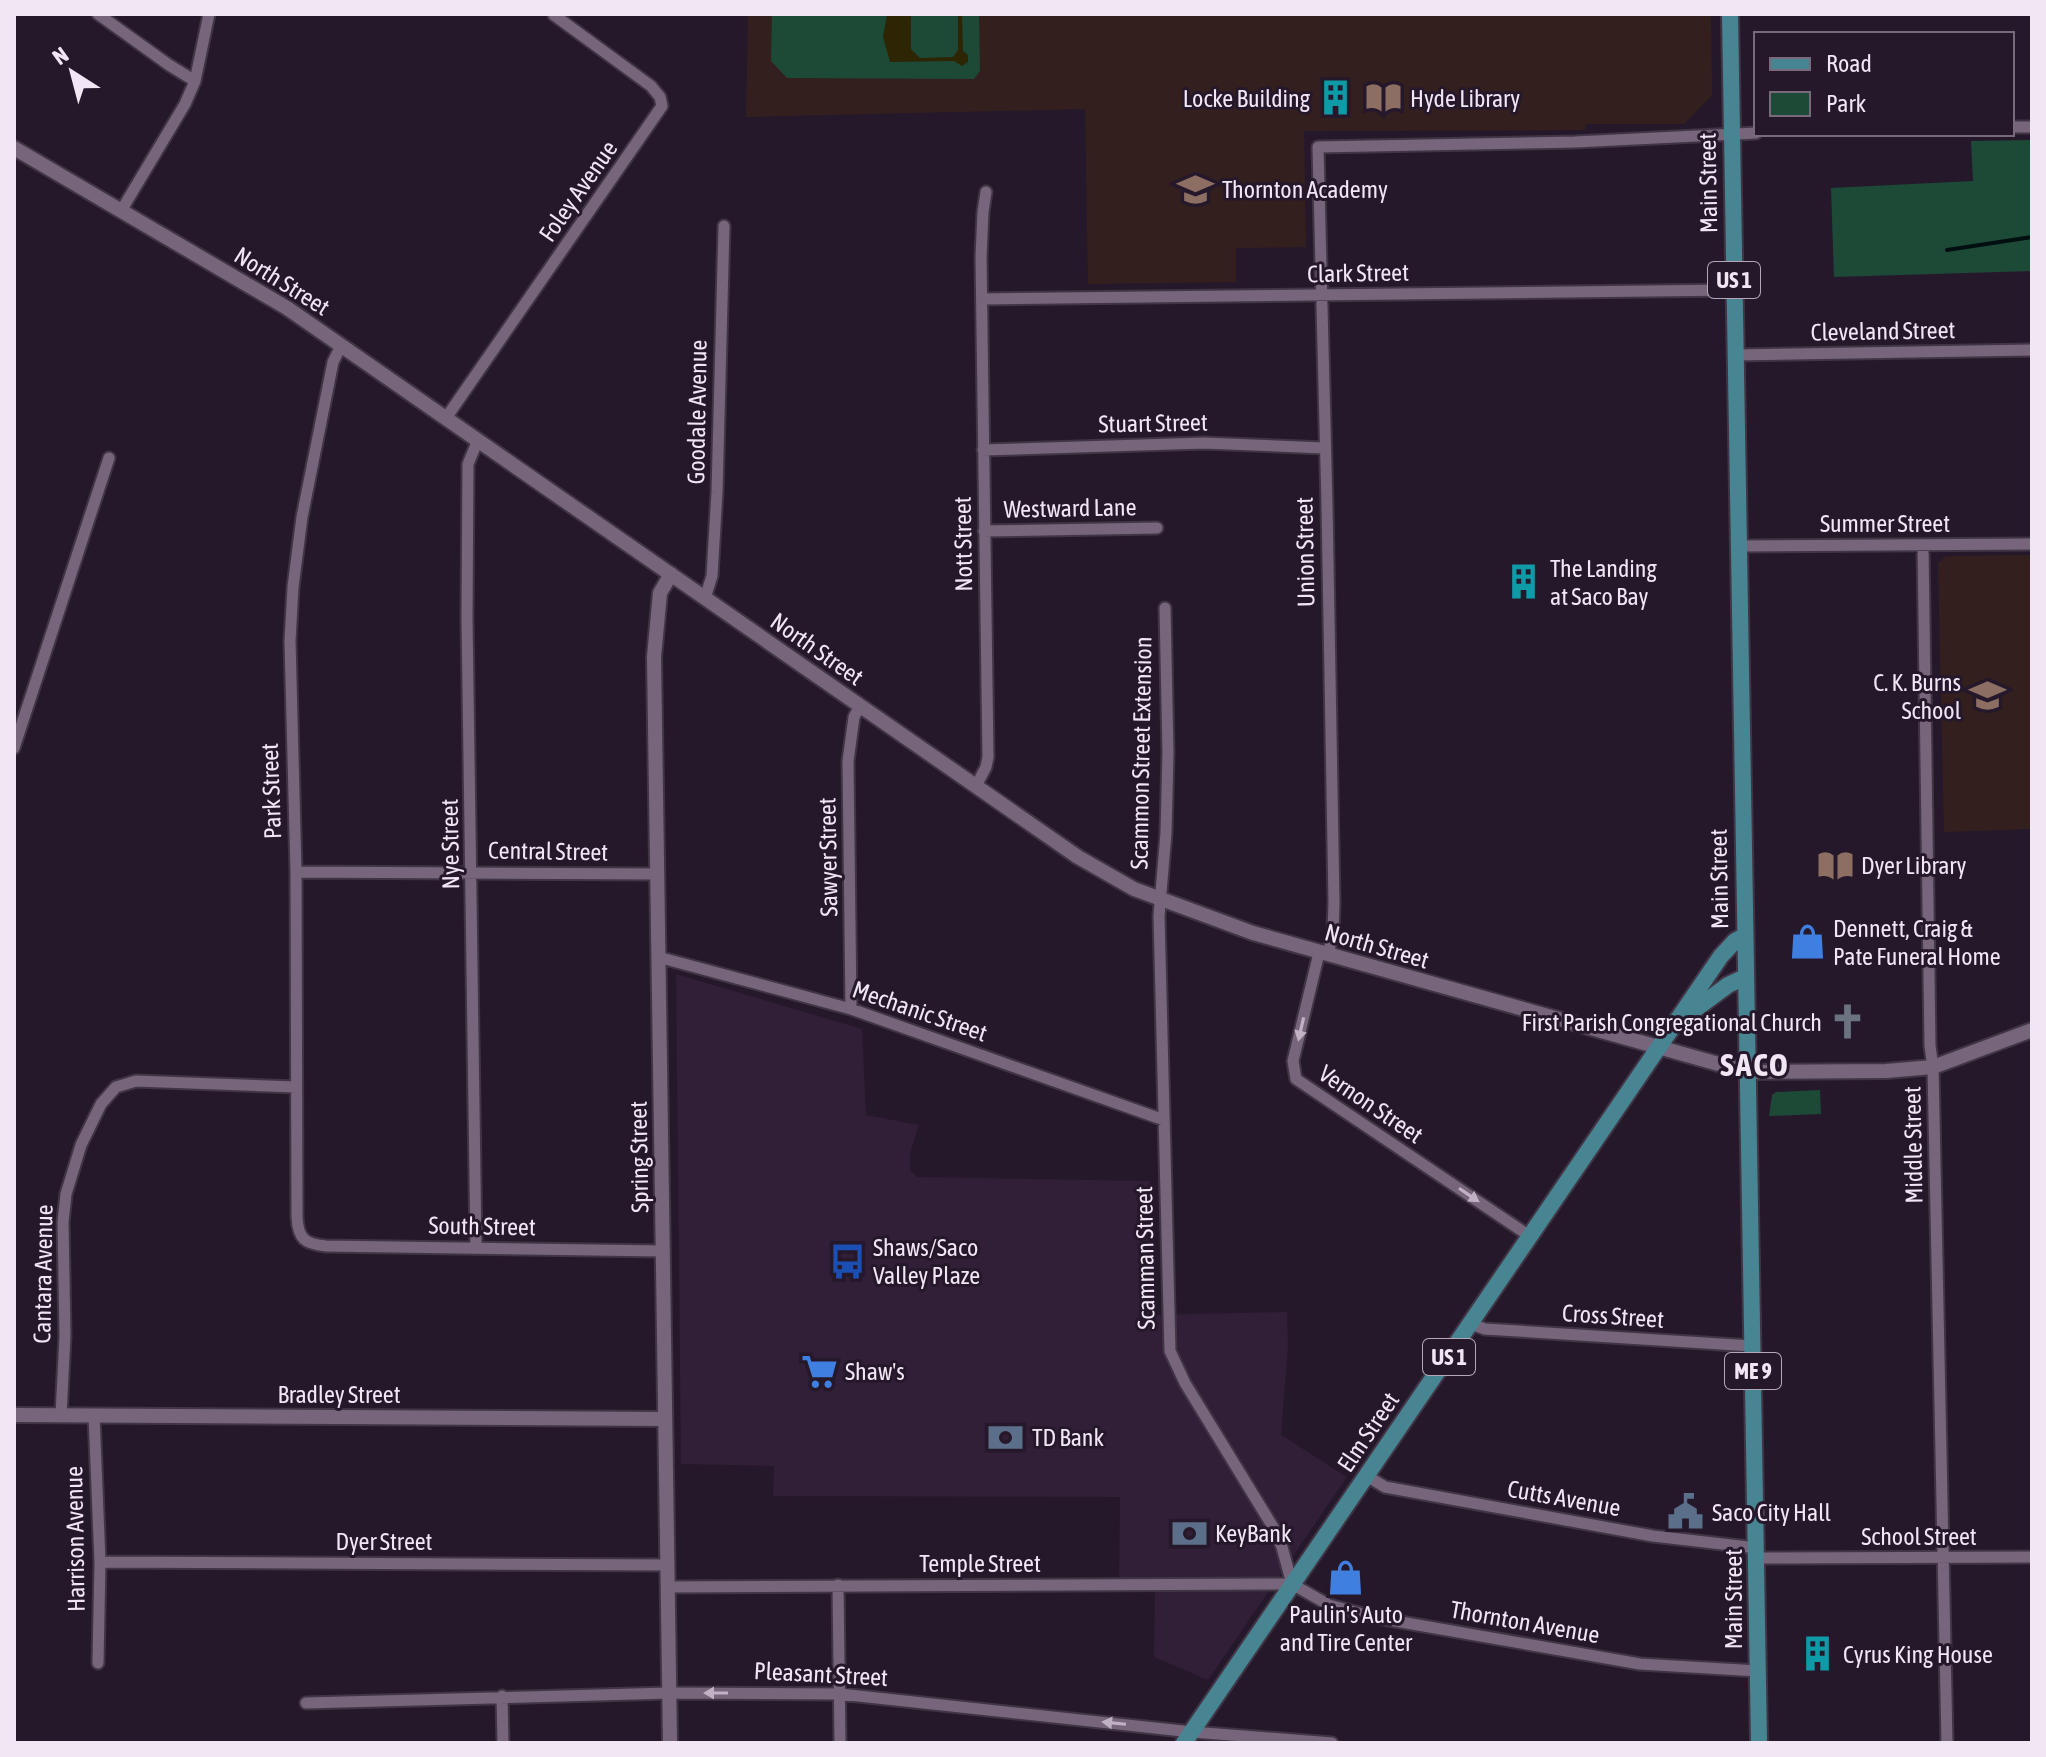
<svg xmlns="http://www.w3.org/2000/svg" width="2046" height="1757" font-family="'Asap Condensed',sans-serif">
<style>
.built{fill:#311e37}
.education{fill:#33201e}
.green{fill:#1c4a37}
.sand{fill:#2d2504}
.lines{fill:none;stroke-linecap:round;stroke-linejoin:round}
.stream{stroke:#000f10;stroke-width:4}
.street-casing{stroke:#403544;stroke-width:15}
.secondary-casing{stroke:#403544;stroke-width:18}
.primary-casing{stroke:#403544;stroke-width:20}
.street{stroke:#77657c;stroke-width:11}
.secondary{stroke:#77657c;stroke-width:14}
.primary{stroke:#488593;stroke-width:16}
.oneway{fill:#c0b2c4}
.labels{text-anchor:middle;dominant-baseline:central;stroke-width:6;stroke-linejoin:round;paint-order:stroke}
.shield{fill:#26182b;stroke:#b3a8b8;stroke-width:2}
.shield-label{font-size:22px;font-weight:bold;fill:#f0e6f4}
.poi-label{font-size:24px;fill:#f0e6f4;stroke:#26182b;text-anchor:start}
.street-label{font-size:24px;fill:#f0e6f4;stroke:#26182b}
.district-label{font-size:32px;font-weight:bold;letter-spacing:2px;fill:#f0e6f4;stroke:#26182b}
</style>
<rect width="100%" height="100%" fill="#26182b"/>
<path class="built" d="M676,974L862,1029L866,1115L919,1125L910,1153V1170L917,1177L1150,1181L1152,1315L1287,1312L1288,1345L1281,1435L1347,1477L1208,1680L1154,1657L1155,1582H1119L1120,1497L773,1496L774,1466L681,1464Z"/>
<path class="education" d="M748,14H1711L1712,95L1684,124H1586L1585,130L1304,131L1306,247L1236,248V282L1088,284L1085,109L746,117Z
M2032,555V829L1944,832L1938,563L1946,556Z"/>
<path class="green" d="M772,14H979L980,71L974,79L787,78L771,61Z
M2032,140V271L1834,277L1831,188L1973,181L1971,141Z
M1820,1090L1821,1114L1769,1116L1772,1095L1776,1092Z"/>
<path class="sand" d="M887,14H914L911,17V49L920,58L953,57L958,50V17L955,14H962L963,51L968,55V62L962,66L954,61L890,62L883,37Z"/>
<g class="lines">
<path class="stream" d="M1947,250L2032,237"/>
<defs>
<path id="street" d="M98,14L169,65L195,81
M2012,127H2032
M121,211L185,104L195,81L209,14
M982,299L1734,290
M341,346L333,362L302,517L293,587L290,641L296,872L297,1217C298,1239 305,1244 326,1246L662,1251
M1735,355L2032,350
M446,418L662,106L660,97L651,86L554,15
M983,450L1204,443L1324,448
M984,531L1157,528
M1738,546L2032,544
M1923,546L1930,1046L1933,1067L1947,1743
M705,598L712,576L717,492L724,226
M1165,608L1168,753L1166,833L1159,916L1170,1351L1185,1383L1273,1527L1282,1547L1292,1584
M14,748L109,458
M976,786L986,767L988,757L981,257L983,212L986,192
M296,872L656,874
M1319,953L1293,1061L1296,1079L1531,1237
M1328,955L1333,932L1334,903L1327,505L1318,147L1575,142L1756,133
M658,957L851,1009L1164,1120
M851,1009L848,761L854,717L860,706
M476,1248L467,618L468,464L478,440
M1471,1324L1485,1329L1752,1346
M61,1415L65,1336L63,1222L66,1194L81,1145L101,1104L116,1087L136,1081L296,1087
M94,1415L100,1562L98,1663
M1367,1476L1385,1487L1653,1536L1757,1548
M1757,1558L2032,1557
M100,1562L667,1565
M1292,1584L1329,1605L1378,1618L1640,1664L1758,1671
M838,1585L840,1743
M668,1587L1292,1584
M502,1696L503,1743
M306,1703L670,1693L840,1694L1192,1732L1332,1743"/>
<path id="secondary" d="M14,148L287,308L1078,857L1134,889L1253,933L1747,1072L1886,1071L1933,1067L2032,1030
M14,1415L664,1419
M670,1743L654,657L660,593L671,574"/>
<path id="primary" d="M1730,14L1759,1743
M1685,1017L1728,985L1745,977
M1184,1743L1721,956L1735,941L1744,936"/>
</defs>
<use href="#street" class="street-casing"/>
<use href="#secondary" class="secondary-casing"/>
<use href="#primary" class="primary-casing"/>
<use href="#street" class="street"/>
<use href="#secondary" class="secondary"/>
<use href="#primary" class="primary"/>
</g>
<defs><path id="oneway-solid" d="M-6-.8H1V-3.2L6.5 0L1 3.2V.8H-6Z" transform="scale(2)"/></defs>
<g class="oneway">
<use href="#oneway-solid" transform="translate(1301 1029) rotate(103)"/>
<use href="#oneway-solid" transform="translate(1469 1195) rotate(34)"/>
<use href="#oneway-solid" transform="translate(716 1693) rotate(180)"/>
<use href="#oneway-solid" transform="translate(1114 1723) rotate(-174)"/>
</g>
<defs>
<symbol id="building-bare" viewBox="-9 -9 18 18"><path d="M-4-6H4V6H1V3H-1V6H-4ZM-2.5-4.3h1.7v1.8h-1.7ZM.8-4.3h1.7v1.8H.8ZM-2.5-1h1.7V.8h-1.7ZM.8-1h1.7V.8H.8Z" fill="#0f9aa8" stroke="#26182b" stroke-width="2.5" paint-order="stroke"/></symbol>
<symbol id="library-bare" viewBox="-9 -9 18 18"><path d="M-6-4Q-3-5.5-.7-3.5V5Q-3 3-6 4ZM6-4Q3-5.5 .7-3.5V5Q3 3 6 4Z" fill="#8d6e63" stroke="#26182b" stroke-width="2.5" paint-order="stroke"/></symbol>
<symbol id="school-bare" viewBox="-9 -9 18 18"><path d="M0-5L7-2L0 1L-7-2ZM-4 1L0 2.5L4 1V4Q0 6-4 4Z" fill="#8d6e63" stroke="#26182b" stroke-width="2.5" paint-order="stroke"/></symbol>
<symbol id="shop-bare" viewBox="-9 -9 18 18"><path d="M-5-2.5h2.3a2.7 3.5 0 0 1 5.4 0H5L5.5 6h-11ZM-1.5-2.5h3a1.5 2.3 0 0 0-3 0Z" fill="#3f7fe0" stroke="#26182b" stroke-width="2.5" paint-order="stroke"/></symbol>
<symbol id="church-bare" viewBox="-9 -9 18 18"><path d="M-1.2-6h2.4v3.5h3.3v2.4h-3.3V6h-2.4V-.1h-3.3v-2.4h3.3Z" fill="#6b7280" stroke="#26182b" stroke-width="2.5" paint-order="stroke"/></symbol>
<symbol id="bus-bare" viewBox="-9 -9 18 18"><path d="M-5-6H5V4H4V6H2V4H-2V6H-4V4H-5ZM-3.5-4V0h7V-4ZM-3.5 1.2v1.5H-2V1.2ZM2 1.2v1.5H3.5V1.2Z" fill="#1a4fb4" stroke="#26182b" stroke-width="2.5" paint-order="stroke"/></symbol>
<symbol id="supermarket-bare" viewBox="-9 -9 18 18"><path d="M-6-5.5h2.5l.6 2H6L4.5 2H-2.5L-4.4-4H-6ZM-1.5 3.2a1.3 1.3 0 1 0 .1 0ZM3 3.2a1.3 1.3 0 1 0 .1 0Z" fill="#3f7fe0" stroke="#26182b" stroke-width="2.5" paint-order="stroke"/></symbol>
<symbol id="bank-bare" viewBox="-9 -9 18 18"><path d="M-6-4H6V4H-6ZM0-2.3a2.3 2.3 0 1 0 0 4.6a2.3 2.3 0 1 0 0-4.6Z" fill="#5c6f8a" stroke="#26182b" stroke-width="2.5" paint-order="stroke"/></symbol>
<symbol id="civic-bare" viewBox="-9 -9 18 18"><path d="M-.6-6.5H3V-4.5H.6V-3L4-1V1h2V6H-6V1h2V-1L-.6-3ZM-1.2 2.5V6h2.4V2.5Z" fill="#5c6f8a" stroke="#26182b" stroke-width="2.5" paint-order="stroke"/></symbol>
</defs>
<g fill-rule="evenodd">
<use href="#building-bare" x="1310" y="72" width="51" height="51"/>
<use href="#library-bare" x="1358" y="72" width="51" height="51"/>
<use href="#school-bare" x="1170" y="164" width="51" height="51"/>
<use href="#building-bare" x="1498" y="556" width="51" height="51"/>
<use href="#school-bare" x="1962" y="670" width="51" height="51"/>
<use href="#library-bare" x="1810" y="840" width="51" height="51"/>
<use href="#shop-bare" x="1782" y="916" width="51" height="51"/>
<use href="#church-bare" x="1822" y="996" width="51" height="51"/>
<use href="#bus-bare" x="822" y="1236" width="51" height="51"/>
<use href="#supermarket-bare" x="794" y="1346" width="51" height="51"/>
<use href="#bank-bare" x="980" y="1412" width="51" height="51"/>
<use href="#civic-bare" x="1660" y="1486" width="51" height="51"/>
<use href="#bank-bare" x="1164" y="1508" width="51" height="51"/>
<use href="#shop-bare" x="1320" y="1552" width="51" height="51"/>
<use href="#building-bare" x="1792" y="1628" width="51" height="51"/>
</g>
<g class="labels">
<g class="shield">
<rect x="1708" y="262" width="52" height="36" rx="6"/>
<rect x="1423" y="1339" width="52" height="36" rx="6"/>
<rect x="1725" y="1353" width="56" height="36" rx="6"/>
</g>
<g class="shield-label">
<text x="1734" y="280">US 1</text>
<text x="1449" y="1357">US 1</text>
<text x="1753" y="1371">ME 9</text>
</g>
<g class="poi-label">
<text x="1310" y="98" text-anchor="end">Locke Building</text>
<text x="1410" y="98">Hyde Library</text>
<text x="1222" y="189">Thornton Academy</text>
<text x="1550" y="568">The Landing<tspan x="1550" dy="28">at Saco Bay</tspan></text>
<text x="1961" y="682" text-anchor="end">C. K. Burns<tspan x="1961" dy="28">School</tspan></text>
<text x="1861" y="865">Dyer Library</text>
<text x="1833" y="928">Dennett, Craig &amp;<tspan x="1833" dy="28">Pate Funeral Home</tspan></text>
<text x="1822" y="1022" text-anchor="end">First Parish Congregational Church</text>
<text x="873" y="1247">Shaws/Saco<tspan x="873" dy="28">Valley Plaze</tspan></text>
<text x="845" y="1371">Shaw's</text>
<text x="1032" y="1437">TD Bank</text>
<text x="1712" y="1512">Saco City Hall</text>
<text x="1215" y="1533">KeyBank</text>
<text x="1346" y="1614" text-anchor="middle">Paulin's Auto<tspan x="1346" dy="28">and Tire Center</tspan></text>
<text x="1843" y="1654">Cyrus King House</text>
</g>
<g class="street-label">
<text transform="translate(1708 183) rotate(-91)">Main Street</text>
<text transform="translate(578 191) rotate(-55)">Foley Avenue</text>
<text transform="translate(1358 273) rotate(-1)">Clark Street</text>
<text transform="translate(282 281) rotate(32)">North Street</text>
<text transform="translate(1883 331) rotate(-1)">Cleveland Street</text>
<text transform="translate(697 412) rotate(-89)">Goodale Avenue</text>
<text transform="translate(1153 423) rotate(-1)">Stuart Street</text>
<text transform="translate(1070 508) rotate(-1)">Westward Lane</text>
<text x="1885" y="523">Summer Street</text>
<text transform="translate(963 544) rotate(-91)">Nott Street</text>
<text transform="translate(1305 552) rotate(-91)">Union Street</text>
<text transform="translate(817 649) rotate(35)">North Street</text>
<text transform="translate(1141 753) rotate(-89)">Scammon Street Extension</text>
<text transform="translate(271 791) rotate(-92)">Park Street</text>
<text transform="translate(450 844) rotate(-91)">Nye Street</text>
<text transform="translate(548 851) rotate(1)">Central Street</text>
<text transform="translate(828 857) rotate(-91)">Sawyer Street</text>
<text transform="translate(1719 879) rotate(-91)">Main Street</text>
<text transform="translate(1377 946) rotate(16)">North Street</text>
<text transform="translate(920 1011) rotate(19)">Mechanic Street</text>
<text transform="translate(1371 1104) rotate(34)">Vernon Street</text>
<text transform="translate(1913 1145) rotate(-91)">Middle Street</text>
<text transform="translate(639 1157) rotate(-91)">Spring Street</text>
<text transform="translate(482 1226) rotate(1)">South Street</text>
<text transform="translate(1145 1258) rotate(-91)">Scamman Street</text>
<text transform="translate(43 1274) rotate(-89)">Cantara Avenue</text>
<text transform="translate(1613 1316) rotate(4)">Cross Street</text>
<text x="339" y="1394">Bradley Street</text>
<text transform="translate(1368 1432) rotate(-56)">Elm Street</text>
<text transform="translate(1564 1498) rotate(10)">Cutts Avenue</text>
<text x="1919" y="1536">School Street</text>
<text transform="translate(75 1539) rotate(-91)">Harrison Avenue</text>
<text x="384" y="1541">Dyer Street</text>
<text x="980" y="1563">Temple Street</text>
<text transform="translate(1733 1599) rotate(-90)">Main Street</text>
<text transform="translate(1525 1622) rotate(10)">Thornton Avenue</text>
<text transform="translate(821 1674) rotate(3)">Pleasant Street</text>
</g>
<g class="district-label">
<text x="1755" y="1064">SACO</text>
</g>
</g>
<rect width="2046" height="1757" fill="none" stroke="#f0e6f4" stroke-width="32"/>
<rect x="1754" y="32" width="260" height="104" fill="#26182b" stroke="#776a7b" stroke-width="2"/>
<rect x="1770" y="58" width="40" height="12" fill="#488593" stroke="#776a7b" stroke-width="2"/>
<text x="1826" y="72" font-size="24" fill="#f0e6f4">Road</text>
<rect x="1770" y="92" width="40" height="24" fill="#1c4a37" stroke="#776a7b" stroke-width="2"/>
<text x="1826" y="112" font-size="24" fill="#f0e6f4">Park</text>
<g transform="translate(72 72) rotate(324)" stroke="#26182b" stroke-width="6" paint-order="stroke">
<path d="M0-6L14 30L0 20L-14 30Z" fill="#f0e6f4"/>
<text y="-12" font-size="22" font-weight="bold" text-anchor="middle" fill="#f0e6f4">N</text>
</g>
</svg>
